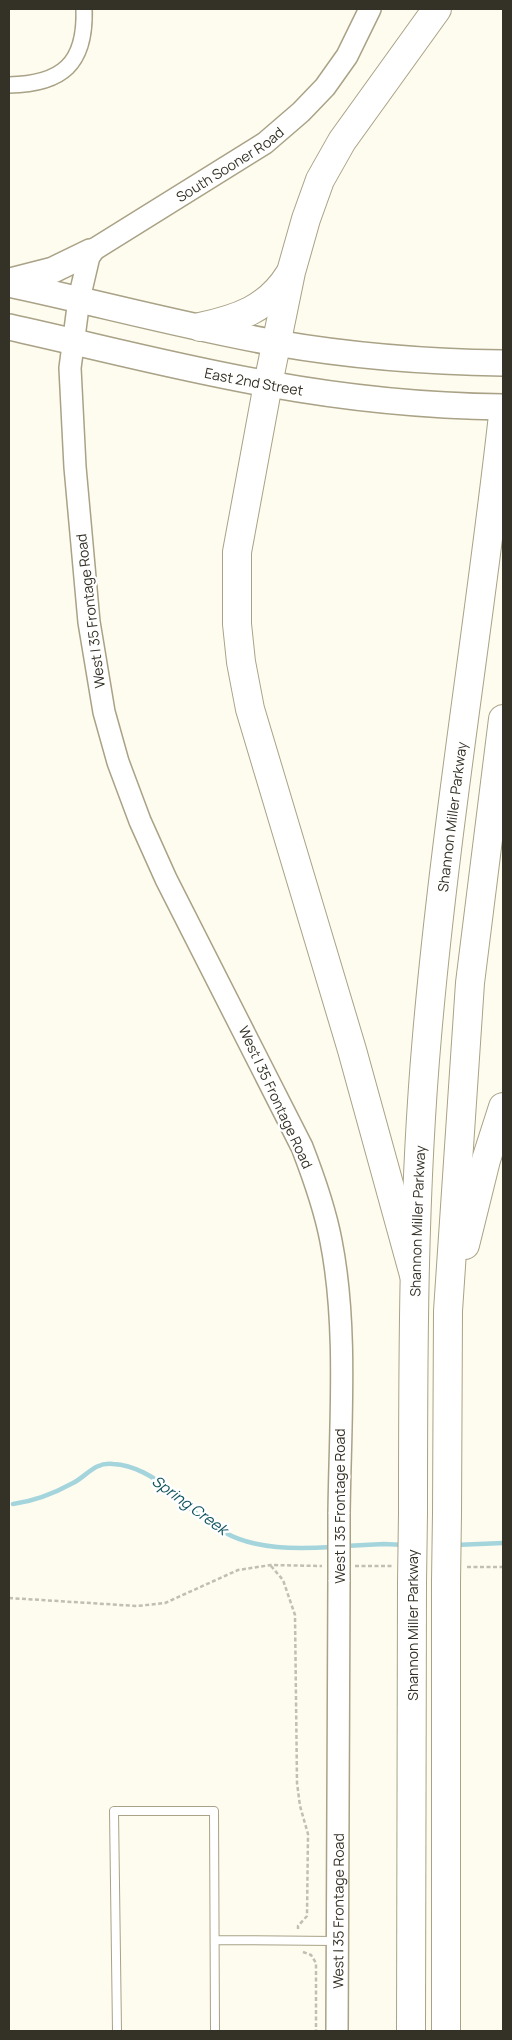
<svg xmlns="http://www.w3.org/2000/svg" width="512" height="2040" font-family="Manrope,sans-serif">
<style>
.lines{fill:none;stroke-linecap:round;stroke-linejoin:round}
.stream{stroke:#a4d5dd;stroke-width:4.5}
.lane-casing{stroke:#a9a286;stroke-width:10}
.street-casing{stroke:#a9a286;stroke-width:18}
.secondary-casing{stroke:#a9a286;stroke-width:24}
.primary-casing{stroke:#a9a286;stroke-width:28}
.highway-casing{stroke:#a9a286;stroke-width:30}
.path{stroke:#c1beb2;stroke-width:2.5;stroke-dasharray:4 2.5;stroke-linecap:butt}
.lane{stroke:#fff;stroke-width:8}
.street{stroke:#fff;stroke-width:15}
.secondary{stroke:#fff;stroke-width:21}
.primary{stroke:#fff;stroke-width:25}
.highway{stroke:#fff;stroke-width:28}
.secondary-bridge-casing{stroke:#a9a286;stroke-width:24;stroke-linecap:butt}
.highway-bridge-casing{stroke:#a9a286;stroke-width:30;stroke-linecap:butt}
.secondary-bridge{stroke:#fff;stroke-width:21}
.highway-bridge{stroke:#fff;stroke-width:28}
.labels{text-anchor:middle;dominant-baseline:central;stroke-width:5;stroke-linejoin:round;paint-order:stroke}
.street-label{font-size:14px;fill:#343126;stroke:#fff}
.water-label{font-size:15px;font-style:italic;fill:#0d535d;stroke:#fff}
</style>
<rect width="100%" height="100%" fill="#fefbef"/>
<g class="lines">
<path class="stream" d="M13,1504C35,1501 53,1494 73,1483C87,1476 94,1462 113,1464C134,1465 155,1477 170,1491C174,1494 177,1498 181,1502C194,1512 210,1523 224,1532C255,1550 298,1549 332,1547
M455,1545L503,1543
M345,1546L384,1544L405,1545"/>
<defs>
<path id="lane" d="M215,1940L335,1941
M117,2031L114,1811H214L215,2031"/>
<path id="street" d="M9,85C62,84 86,64 84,9"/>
<g id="secondary">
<path id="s1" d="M339,1514C340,1426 348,1327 331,1241C325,1209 314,1178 302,1147L166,879L140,821L118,762L104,712L89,622L75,467L70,368L79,299L90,252L265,143L301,112L325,87L347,56L370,9"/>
<path id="s2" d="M337,2031L339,1580"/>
</g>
<g id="primary">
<path d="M10,281L53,270L90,252"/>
<path d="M9,284C98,303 186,327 276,343C351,356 427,362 503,363"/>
<path id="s3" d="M9,327C95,346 182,369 269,384C346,398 425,406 503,407"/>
</g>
<g id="highway">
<path d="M200,327C237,319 268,309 289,275"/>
<path d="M465,1245L486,1160L503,1107"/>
<path d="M414,1275L352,1050L250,709L241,662L237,624V552L268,384L291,272L306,219L320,180L342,141L437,9"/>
<path id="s4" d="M413,1513C413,1354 413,1195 427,1036C445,828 480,622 503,415"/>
<path d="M447,1514L448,1311L470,983L503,719"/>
<path d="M446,1582V2031"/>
<path d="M411,2031L412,1583"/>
</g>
</defs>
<use href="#lane" class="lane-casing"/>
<use href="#street" class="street-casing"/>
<use href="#secondary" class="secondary-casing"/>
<use href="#primary" class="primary-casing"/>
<use href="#highway" class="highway-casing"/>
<path class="path" d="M271,1566L283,1580L295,1615L297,1783L300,1806L308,1834L307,1916L298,1926V1929
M355,1566H392
M467,1567H503
M9,1598L137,1606L165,1603L238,1570L271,1565L322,1566
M303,1952L311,1955L316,1963V2031"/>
<use href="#lane" class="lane"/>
<use href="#street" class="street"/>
<use href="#secondary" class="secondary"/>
<use href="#primary" class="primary"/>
<use href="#highway" class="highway"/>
<defs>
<path id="secondary-bridge" d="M339,1580V1514"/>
<path id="highway-bridge" d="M446,1582L447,1514
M412,1583L413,1513"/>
</defs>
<use href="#secondary-bridge" class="secondary-bridge-casing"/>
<use href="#highway-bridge" class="highway-bridge-casing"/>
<use href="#secondary-bridge" class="secondary-bridge"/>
<use href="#highway-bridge" class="highway-bridge"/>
</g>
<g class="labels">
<g class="street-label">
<text stroke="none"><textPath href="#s1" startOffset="1480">South Sooner Road</textPath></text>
<text stroke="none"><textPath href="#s3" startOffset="251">East 2nd Street</textPath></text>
<text transform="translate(90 611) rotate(-97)">West I 35 Frontage Road</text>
<text stroke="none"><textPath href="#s4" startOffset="698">Shannon Miller Parkway</textPath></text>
<text transform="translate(276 1097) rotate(65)">West I 35 Frontage Road</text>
<text stroke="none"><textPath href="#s4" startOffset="292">Shannon Miller Parkway</textPath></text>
<text transform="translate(339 1506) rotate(-90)">West I 35 Frontage Road</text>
<text transform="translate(412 1625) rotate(-90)">Shannon Miller Parkway</text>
<text stroke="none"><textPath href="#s2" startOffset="120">West I 35 Frontage Road</textPath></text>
</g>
<g class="water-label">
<text transform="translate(190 1505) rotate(36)">Spring Creek</text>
</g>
</g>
<rect width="512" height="2040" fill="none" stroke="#343126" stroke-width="20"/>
</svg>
